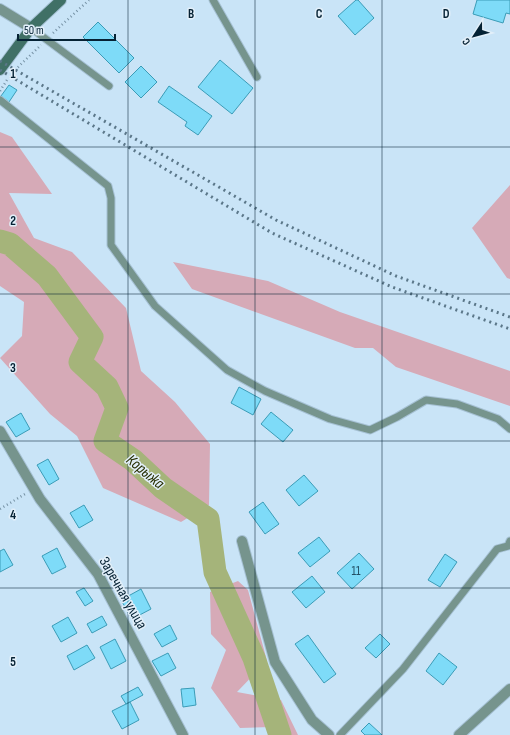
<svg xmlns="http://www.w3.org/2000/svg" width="510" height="735" font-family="'Sofia Sans Condensed',sans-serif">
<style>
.green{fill:#d6aab7}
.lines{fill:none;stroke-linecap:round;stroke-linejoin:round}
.river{stroke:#a5b47a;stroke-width:23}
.building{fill:#7edbf8;stroke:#3b9cb7}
.lane-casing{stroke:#a6c1d4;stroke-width:9}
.street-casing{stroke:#a6c1d4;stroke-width:12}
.secondary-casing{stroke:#a6c1d4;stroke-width:12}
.path{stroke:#7692a5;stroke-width:2.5;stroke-dasharray:1 3;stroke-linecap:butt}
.lane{stroke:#76948d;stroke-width:7}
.street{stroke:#76948d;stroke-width:10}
.secondary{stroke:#407066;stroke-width:10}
.rail{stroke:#5b7789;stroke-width:3;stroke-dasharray:2 4;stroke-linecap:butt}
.grid{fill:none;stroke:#052234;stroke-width:1;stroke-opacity:0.55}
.labels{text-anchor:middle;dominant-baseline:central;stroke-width:3;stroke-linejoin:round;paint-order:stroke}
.number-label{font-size:13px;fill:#235065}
.street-label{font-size:15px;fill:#052234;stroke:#e2eff9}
.water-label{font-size:16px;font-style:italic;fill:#262e01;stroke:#e2eff9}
.grid-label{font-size:13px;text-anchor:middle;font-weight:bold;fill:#052234;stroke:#e2eff9;stroke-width:3;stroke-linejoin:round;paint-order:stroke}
</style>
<rect width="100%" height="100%" fill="#c9e4f7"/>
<path class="green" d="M0,132L12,137L52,194L9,193L34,238L72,252L126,308L141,371L175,402L210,444L209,505L181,522L103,488L77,436L50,414L0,358L22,336L24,302L0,286Z
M510,185V279L507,278L472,228Z
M173,262L268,281L340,312L510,371V406L396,367L373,348H355L192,289Z
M238,581L248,590L267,661L237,692L281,700L298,735H269L272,727L240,728L211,688L226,650L211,634L210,592Z"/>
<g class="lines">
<path class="river" d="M0,241L10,244L47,276L92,337L80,362L107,387L117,408L105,441L133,460L163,488L208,519L215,572L254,658L280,735"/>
</g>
<path class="building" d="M356,0H358L374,18L355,35L338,16Z
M477,0H510V14L506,13L503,23L473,14Z
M98,22L134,58L119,73L83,37Z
M220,60L253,88L232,114L198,87Z
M141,66L157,82L141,98L125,82Z
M9,85L17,90L9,102L1,96Z
M169,86L212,116L198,135L185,126L187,122L158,102Z
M239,387L261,399L253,415L231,403Z
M271,412L293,430L283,442L261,424Z
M21,413L30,429L16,437L6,422Z
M48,459L59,479L49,485L37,465Z
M304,475L318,491L299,506L286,490Z
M263,502L279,524L265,534L249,512Z
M84,505L93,520L79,528L70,513Z
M319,537L330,551L310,567L298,553Z
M57,548L66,567L52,574L42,556Z
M4,549L13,565L0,572V551Z
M359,553L374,569L352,589L337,573Z
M445,554L457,562L440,587L428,580Z
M312,576L325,592L306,608L292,592Z
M84,588L93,601L85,606L76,592Z
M141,589L151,609L132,619L121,600Z
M102,616L107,625L92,633L87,624Z
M68,617L77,633L61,642L52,626Z
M170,625L177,639L162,647L154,634Z
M380,634L390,644L376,658L365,648Z
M308,635L336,674L324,683L295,644Z
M115,639L126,661L111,669L100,647Z
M87,645L95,658L74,670L67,656Z
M168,653L176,668L161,676L152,661Z
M439,653L457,667L443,685L426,671Z
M138,687L143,695L126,704L121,696Z
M194,688L196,705L183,707L181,689Z
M130,702L139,720L122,729L112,711Z
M369,723L382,735H365L361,731Z"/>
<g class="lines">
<defs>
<path id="lane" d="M213,0L257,77
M31,28L109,86
M0,100L108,186L111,198V245L155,306L227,370L265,391L330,419L370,430L397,417L426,400L457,404L498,419L510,429
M340,735L403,669L497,549L508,546L510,541"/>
<path id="street" d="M0,9L31,28
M0,431L40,499L98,574L183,735
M242,541L275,662L312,720L329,735
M459,735L510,689"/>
<path id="secondary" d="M0,70L31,28L61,0"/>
</defs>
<use href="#lane" class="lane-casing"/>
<use href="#street" class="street-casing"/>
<use href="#secondary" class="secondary-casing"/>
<path class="path" d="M53,33L89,0
M15,70L41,45
M0,91L7,80
M0,509L25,494"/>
<use href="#lane" class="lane"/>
<use href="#street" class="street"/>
<use href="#secondary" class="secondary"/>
<path class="rail" d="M0,61L276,220L396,276L510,317
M0,70L272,233L392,287L510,329"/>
</g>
<path class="grid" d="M128,0V735M255,0V735M382,0V735M0,147H510M0,294H510M0,441H510M0,588H510"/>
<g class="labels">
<g class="number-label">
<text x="356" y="571">11</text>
</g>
<g class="street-label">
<text transform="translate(123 593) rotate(60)">Заречная улица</text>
</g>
<g class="water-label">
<text transform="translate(145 472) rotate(40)">Корыжа</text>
</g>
</g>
<g class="grid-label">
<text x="191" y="18">B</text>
<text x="319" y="18">C</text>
<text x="446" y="18">D</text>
<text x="13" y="78">1</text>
<text x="13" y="225">2</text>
<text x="13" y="372">3</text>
<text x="13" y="519">4</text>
<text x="13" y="666">5</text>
</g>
<g transform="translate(474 36) rotate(234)" stroke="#e2eff9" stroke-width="3" paint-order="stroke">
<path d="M0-3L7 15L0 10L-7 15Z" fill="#052234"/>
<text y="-6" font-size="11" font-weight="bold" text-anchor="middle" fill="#052234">С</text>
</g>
<path d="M18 34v6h97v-6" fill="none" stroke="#052234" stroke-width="2"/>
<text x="24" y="34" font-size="12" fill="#052234" stroke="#e2eff9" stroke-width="3" paint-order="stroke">50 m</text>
</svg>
